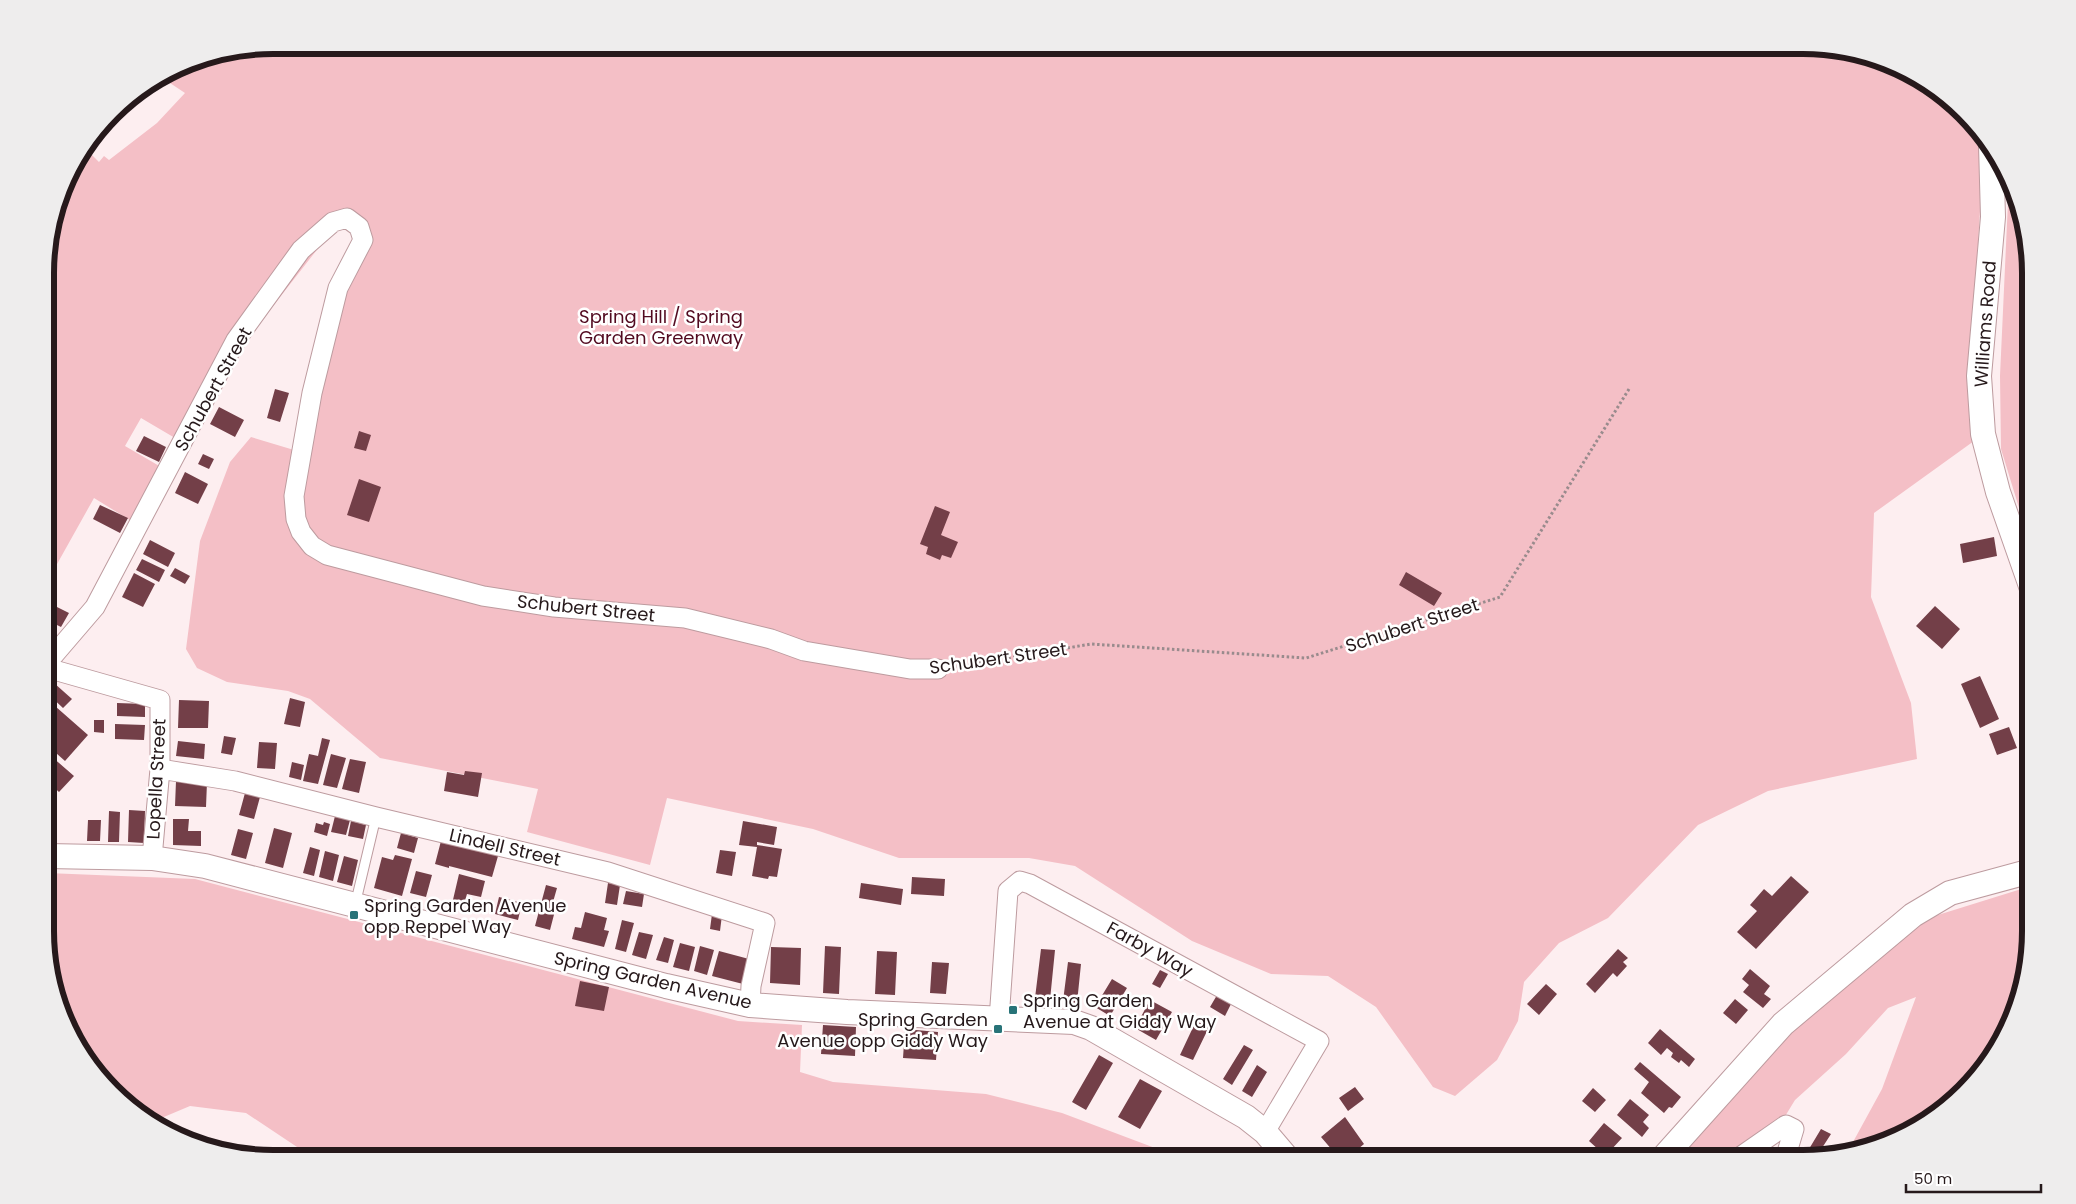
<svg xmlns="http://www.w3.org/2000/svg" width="2076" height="1204" font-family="Poppins,sans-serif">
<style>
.green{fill:#f4bfc6}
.building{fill:#733f48}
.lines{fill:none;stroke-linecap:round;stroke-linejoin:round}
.service-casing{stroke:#bd9b9f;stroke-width:11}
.minor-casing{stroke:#bd9b9f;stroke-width:21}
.tertiary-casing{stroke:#bd9b9f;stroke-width:26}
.path{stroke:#998b8d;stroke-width:3;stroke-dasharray:2.5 2.5;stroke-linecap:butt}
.service{stroke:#fff;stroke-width:9}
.minor{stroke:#fff;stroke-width:19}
.tertiary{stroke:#fff;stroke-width:24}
.poi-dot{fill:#287378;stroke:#fff;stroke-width:2}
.labels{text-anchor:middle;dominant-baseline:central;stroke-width:5;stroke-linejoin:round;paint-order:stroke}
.park-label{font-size:18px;fill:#520a20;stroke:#fff}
.street-label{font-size:18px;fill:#26191b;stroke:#fff}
.poi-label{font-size:18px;fill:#26191b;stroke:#fff;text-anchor:start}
.rim{fill:none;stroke:#26191b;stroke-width:6}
</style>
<rect width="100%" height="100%" fill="#fdeef0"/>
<path class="green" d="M273,45H1803L1862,53L1917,76L1979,133L1982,179L1975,292L1974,441L1874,513L1871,597L1911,703L1917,759L1768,791L1698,825L1608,918L1559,943L1524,982L1518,1021L1497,1060L1455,1096L1433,1087L1376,1007L1328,976L1271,974L1192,941L1075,866L1029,858H899L813,829L667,798L650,865L527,832L538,789L380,758L310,699L288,691L227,682L197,668L186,649L200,541L230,462L251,437L294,450L357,241L354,230L342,227L323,242L244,343L212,407L203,403L175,438L141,418L125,446L161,467L133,522L94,498L47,582V244L69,172L86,149L99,162L104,156L109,160L157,123L185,93L170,83L188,62Z
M2009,180L2019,200L2030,258L2031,547L2001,449L2000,376Z
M47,873L195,879L738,1021L802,1025L800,1072L833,1082L986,1094L1062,1113L1163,1151L1173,1159H315L246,1113L190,1106L152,1122L83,1057L47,960Z
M2031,886V946L2000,1045L1964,1092L1917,1128L1847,1150L1853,1142L1882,1089L1916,997L1888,1008L1846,1054L1795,1100L1784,1118L1724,1159H1670L1788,1031L1925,919Z"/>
<path class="building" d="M275,389L289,393L280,422L267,418Z
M219,407L244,420L235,437L210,424Z
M359,431L371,435L366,451L354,448Z
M144,436L166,447L159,462L136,451Z
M203,454L214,459L209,469L198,464Z
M185,472L208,484L198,504L175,493Z
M359,479L381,487L369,522L347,515Z
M100,505L128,518L120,533L93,519Z
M935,506L950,512L941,535L958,542L951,558L942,555L940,560L926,554L928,547L920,544Z
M1994,537L1997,556L1963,563L1960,544Z
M150,540L175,553L168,567L143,554Z
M142,559L165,570L159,582L136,570Z
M175,568L190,576L185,584L170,576Z
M1406,572L1442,593L1434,606L1399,585Z
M134,573L155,584L143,607L122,597Z
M47,602L69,613L61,627L47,620Z
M1935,606L1960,629L1942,649L1916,626Z
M1980,676L1999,719L1980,728L1961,684Z
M54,683L72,699L63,708L47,693Z
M290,698L305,702L300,727L284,724Z
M47,699L88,735L65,761L47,745Z
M179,700L209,701L208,728H178Z
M117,703L145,704V717L117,716Z
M94,720H104V733L94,732Z
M115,724L145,725L144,740L115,739Z
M2009,727L2017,748L1997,755L1989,734Z
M224,736L236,738L232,755L221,753Z
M322,738L330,740L318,784L303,781L309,754L318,756Z
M178,741L205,744L204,759L176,756Z
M259,742L277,743L275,769L257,768Z
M331,754L346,758L337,788L323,785Z
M51,756L74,776L59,792L47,781V761Z
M350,759L366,762L359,793L342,789Z
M292,762L304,765L301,780L289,777Z
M465,771L482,773L478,797L444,791L447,772L464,775Z
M176,781L207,782L206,807L175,806Z
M245,793L260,797L254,819L239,815Z
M129,810L145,811L144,843L128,842Z
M109,811L120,812L119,842H108Z
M335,816L350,820L346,835L331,832Z
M173,819H189L188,831H201V846L173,845Z
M88,820H101L100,841H87Z
M351,821L366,825L363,839L348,836Z
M743,821L777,827L774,845L757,842V845L782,849L777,877L769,876L768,879L752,876L757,847L739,845Z
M324,822L330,824L327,836L314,832L316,823L323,825Z
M274,828L292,833L283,868L265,863Z
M238,829L253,833L246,859L231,855Z
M401,833L418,838L414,853L397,848Z
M441,841L498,856L492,877L449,866V868L435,864Z
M310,847L320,850L314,876L303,873Z
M720,850L736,852L732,876L716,873Z
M325,851L339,855L333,881L319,877Z
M395,855L412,859L402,896L374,888L382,857L393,860Z
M344,856L358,860L352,886L337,882Z
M416,871L432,875L426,897L410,893Z
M459,874L485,881L481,897L467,894L463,907L452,904Z
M1791,876L1809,892L1756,949L1737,932L1757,911L1750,905L1764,889L1772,896Z
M912,877L945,879L944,896L911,894Z
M608,883L620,885L617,905L605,903Z
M861,883L903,889L901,905L859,898Z
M546,885L557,888L553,902L557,903L550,930L535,926Z
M626,891L644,894L642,907L623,904Z
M499,897L522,903L518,920L495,914Z
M585,912L607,918L604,930L609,931L604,947L572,939L575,927L581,928Z
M712,914L722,915L720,931L710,929Z
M622,920L634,923L626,952L615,949Z
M639,932L653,935L646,959L632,955Z
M664,937L674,940L668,963L656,960Z
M680,943L695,947L689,971L673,967Z
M700,946L714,950L707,975L694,971Z
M825,946L841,947L839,994L823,993Z
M771,947L801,948L800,985L770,983Z
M1041,949L1055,950L1050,1000L1035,998Z
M1618,949L1628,958L1623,962L1627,966L1617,977L1613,973L1595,993L1586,984Z
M719,951L749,959L743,984L712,976Z
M877,951L897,952L895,995L875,994Z
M932,962L949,963L946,994L930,993Z
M1068,962L1081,964L1077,1003L1063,1001Z
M1750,969L1770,986L1764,994L1771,999L1763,1008L1743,992L1749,985L1742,979Z
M1160,970L1168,974L1160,988L1152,984Z
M1112,979L1127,988L1110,1016L1095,1007Z
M580,981L609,987L604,1011L575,1006Z
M1546,984L1557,994L1539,1015L1527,1004Z
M1220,990L1234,998L1225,1016L1210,1007Z
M1735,999L1748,1010L1736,1024L1723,1013Z
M1150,1000L1172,1012L1156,1040L1135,1028Z
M1196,1021L1209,1027L1193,1060L1180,1055Z
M823,1025L856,1027L855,1056L821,1054Z
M905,1029L938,1032L936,1060L903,1058Z
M1660,1029L1695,1059L1689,1067L1681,1060L1679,1063L1671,1057L1673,1053L1667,1048L1661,1055L1648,1043Z
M1244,1045L1253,1050L1232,1085L1223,1079Z
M1099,1055L1113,1063L1086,1110L1072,1102Z
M1640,1062L1681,1097L1672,1108L1669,1107L1664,1113L1641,1093L1649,1082L1634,1069Z
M1257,1065L1267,1072L1252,1097L1242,1091Z
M1140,1079L1162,1091L1140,1129L1118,1117Z
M1355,1087L1364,1099L1348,1111L1339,1098Z
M1593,1088L1606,1100L1595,1112L1582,1101Z
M1630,1099L1649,1115L1643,1122L1649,1128L1642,1137L1617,1115Z
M1345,1117L1364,1144L1346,1159L1337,1148L1333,1151L1321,1137Z
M1604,1123L1622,1138L1610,1151L1617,1157L1615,1159H1609L1589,1141Z
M1821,1129L1831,1134L1822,1148L1831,1154L1813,1159L1806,1154Z
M1249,1151L1252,1159H1233Z"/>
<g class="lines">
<defs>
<path id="service" d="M355,905L376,817"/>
<path id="minor" d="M47,663L95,607L236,340L301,250L333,222L347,218L359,227L363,240L338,288L312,393L294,496L296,519L301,532L312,546L327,555L483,596L554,607L685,618L771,639L804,651L910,669H938
M47,668L160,700V769L152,858
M160,769L235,781L376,817L608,872L765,923L751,986L750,1005
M999,1020L1008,891L1020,881L1030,884L1319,1041L1265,1132
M1737,1159L1786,1125L1794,1129L1785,1159"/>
<path id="tertiary" d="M1991,145L1993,217L1979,376L1983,434L1998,492L2031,586
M47,856L152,858L205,866L666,986L750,1005L847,1012L1074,1022L1091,1028L1246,1117L1265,1132L1288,1159
M1662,1159L1783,1024L1913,915L1950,893L2031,871"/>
</defs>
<use href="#service" class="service-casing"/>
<use href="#minor" class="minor-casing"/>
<use href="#tertiary" class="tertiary-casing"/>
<path class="path" d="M954,667L1091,644L1306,658L1500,597L1629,389"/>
<use href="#service" class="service"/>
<use href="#minor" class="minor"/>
<use href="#tertiary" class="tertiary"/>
</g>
<g class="poi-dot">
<rect x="349" y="910" width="10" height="10" rx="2.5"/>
<rect x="1008" y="1005" width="10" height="10" rx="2.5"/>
<rect x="993" y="1024" width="10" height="10" rx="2.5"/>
</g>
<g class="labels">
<g class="park-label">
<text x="661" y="316">Spring Hill / Spring<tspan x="661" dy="21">Garden Greenway</tspan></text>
</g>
<g class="street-label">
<text transform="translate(1985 324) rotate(-86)">Williams Road</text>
<text transform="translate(213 389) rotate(-61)">Schubert Street</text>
<text transform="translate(586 608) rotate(6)">Schubert Street</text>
<text transform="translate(1412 625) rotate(-18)">Schubert Street</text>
<text transform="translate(998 658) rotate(-8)">Schubert Street</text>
<text transform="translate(156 779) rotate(-87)">Lopella Street</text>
<text transform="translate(505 847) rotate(13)">Lindell Street</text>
<text transform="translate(1150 949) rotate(29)">Farby Way</text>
<text transform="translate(653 980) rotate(13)">Spring Garden Avenue</text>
</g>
<g class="poi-label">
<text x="364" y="905">Spring Garden Avenue<tspan x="364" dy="21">opp Reppel Way</tspan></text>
<text x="1023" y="1000">Spring Garden<tspan x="1023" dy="21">Avenue at Giddy Way</tspan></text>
<text x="988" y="1019" text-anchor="end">Spring Garden<tspan x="988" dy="21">Avenue opp Giddy Way</tspan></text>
</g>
</g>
<path d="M0 0H2076V1204H0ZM273 54H1803A219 219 0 0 1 2022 273V931A219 219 0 0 1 1803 1150H273A219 219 0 0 1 54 931V273A219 219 0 0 1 273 54Z" fill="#eeeded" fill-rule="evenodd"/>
<path class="rim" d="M273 54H1803A219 219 0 0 1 2022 273V931A219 219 0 0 1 1803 1150H273A219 219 0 0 1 54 931V273A219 219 0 0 1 273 54Z"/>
<path d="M1906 1184v8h135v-8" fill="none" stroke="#26191b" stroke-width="2.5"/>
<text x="1914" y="1184" font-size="15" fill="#26191b" stroke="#ffffff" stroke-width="4" paint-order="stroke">50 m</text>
</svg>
